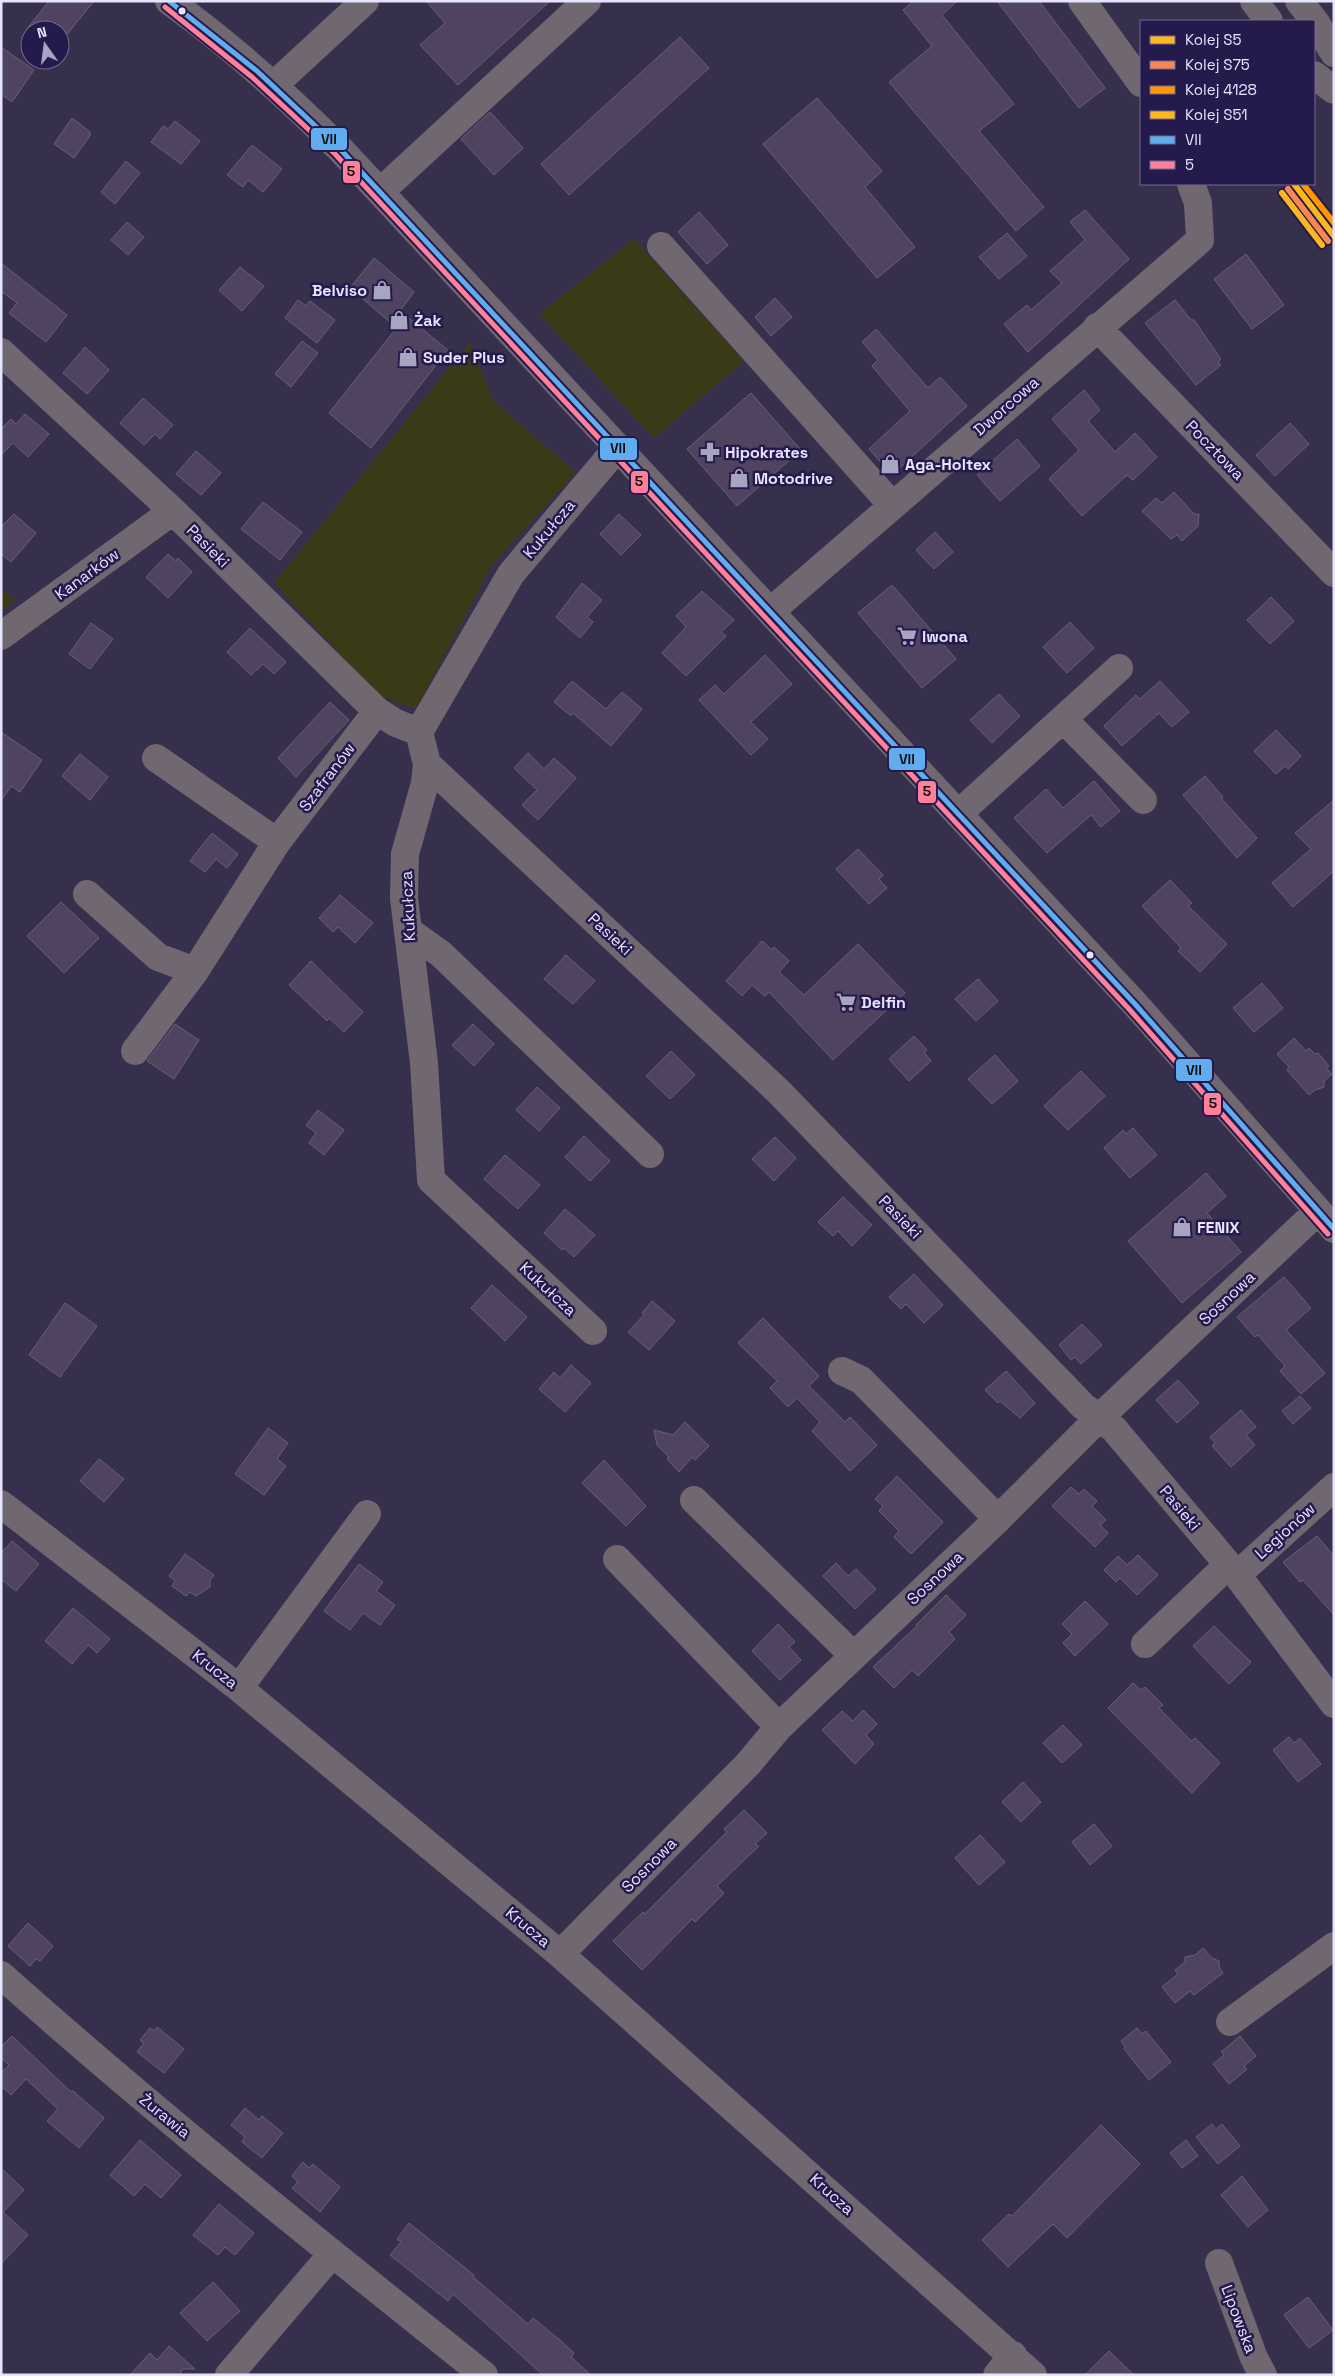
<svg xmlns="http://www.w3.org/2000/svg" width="1335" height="2376" font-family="'Space Grotesk',sans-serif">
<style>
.green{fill:#3b3a17}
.building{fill:#4f4360;stroke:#696077}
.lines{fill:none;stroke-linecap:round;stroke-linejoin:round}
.minor{stroke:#716770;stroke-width:28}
.bus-1-casing{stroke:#251a4c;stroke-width:9}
.bus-2-casing{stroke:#251a4c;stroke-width:9}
.bus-1{stroke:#60acee;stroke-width:5}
.bus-2{stroke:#ff8098;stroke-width:5}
.rail-1-casing{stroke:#251a4c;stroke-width:10}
.rail-2-casing{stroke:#251a4c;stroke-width:10}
.rail-3-casing{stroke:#251a4c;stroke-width:10}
.rail-4-casing{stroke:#251a4c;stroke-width:10}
.rail-1{stroke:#fbb81f;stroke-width:6}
.rail-2{stroke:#f88751;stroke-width:6}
.rail-3{stroke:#ff9500;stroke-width:6}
.rail-4{stroke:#fbb81f;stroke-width:6}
.bus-dot{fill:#e6e4fe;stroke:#251a4c;stroke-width:2}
.labels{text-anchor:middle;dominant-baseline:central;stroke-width:5;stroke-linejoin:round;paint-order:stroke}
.poi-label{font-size:16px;font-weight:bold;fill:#e6e4fe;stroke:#251a4c;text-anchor:start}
.street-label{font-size:16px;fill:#e6e4fe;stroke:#251a4c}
.line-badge{stroke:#251a4c;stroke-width:2}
.pale-badge-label{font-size:14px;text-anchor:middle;font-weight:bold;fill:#111}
</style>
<rect width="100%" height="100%" fill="#36304c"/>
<path class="green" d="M634,239L744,361L654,438L539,314Z
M470,342L493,401L576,472L492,565L416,709L379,696L274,583Z
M1,589L15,600L1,612Z"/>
<path class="building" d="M49,1H94L60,43V30H26Z
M426,1H550L458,85L420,45L445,23Z
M914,1H957L942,15L1014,104L979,131L1044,207L1016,231L889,82L932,46L903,10Z
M997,1H1039L1105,88L1079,108Z
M680,37L709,68L569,195L541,164Z
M1,47L34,70L12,102L1,94Z
M817,98L882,171L865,187L915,247L877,278L763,144Z
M490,112L523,148L494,175L461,139Z
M72,118L90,132V136L74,158L54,144Z
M175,121L200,141L181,164L151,142L163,126L168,129Z
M252,145L282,169L263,192L248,180L243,187L227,175Z
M126,161L140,173L115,204L101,192Z
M1085,210L1129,259L1028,352L1004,324L1027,305L1031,310L1062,283L1050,271L1085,240L1070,222Z
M699,212L728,245L707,264L678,232Z
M127,222L144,237L128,255L111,240Z
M1007,233L1027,256L999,279L979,257Z
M1246,254L1284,305L1252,329L1214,279Z
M374,258L414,292L391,323L350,288Z
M1,263L67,315L46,342L9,313L17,303L1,291Z
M240,267L264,286L242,311L219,290Z
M775,298L792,317L771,336L755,317Z
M298,300L306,306L310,301L335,320L317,343L285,318Z
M1175,300L1191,320H1194L1221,359L1218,362L1221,365L1196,385L1145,323Z
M406,316L448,350L371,448L329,413Z
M876,329L928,388L940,377L967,406L892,475L869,449L910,411L872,366L878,360L862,342Z
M302,341L318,353L291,387L275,374Z
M85,347L109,370L87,394L63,373Z
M1084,390L1100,410L1088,421L1115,452L1135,433L1157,457L1133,480L1127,475L1082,516L1049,479L1079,450L1052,419Z
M751,393L801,450L737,506L687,449Z
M143,398L173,425L160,439L155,434L144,445L120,423Z
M25,414L49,434L28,457L13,443L1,455V429L11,419L16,424Z
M1290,423L1309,444L1275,476L1256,455Z
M1017,439L1040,466L1000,501L977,475Z
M196,451L221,473L201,495L176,474Z
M1174,492L1194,514H1199L1198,526L1182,541L1177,535L1171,539L1142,511L1156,498L1162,503Z
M263,502L302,532L280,560L241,529Z
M14,514L36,533L11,562L1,554V527Z
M619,514L641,535L621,555L600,534Z
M935,532L953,552L934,569L916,550Z
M168,554L176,561L178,558L192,572L168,598L146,577Z
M582,583L602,600L587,617L593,622L580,638L556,617Z
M892,585L956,659L922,688L858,613Z
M702,591L734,620L721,632L726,636L686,676L662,653L686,627L676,616Z
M1271,597L1294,621L1270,644L1247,620Z
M1070,622L1094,648L1067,673L1043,647Z
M91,623L113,639L90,669L69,654Z
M250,628L286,662L274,674L263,664L251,675L227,652Z
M765,655L792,684L751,722L768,739L751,755L699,700L715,685L724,694Z
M572,681L606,709L622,692L642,709L611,746L573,713L571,716L554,702Z
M1160,681L1189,712L1172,727L1159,713L1122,746L1104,726L1136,695L1140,699Z
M999,694L1020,716L992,743L970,720Z
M330,702L349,720L296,777L278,758Z
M1276,730L1301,756L1288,769L1285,766L1276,774L1254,751Z
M1,732L42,760L20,792L11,786L1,801Z
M528,753L544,769L554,758L576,778L538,820L522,805L537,790L514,768Z
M80,754L108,777L90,800L62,776Z
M1205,776L1223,797L1221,798L1257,838L1237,858L1183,795Z
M1094,781L1120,811L1101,827L1091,815L1047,853L1014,818L1046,789L1063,808Z
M1334,800V871L1293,907L1272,883L1311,849L1295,833Z
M212,833L238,854L227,868L216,859L205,872L190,861Z
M858,849L883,875L879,879L887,888L869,904L836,869Z
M1170,880L1192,903L1188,906L1227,944L1200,972L1178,951L1181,948L1142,906Z
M340,895L373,923L355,943L338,927L333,932L319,918Z
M61,902L99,938L64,973L27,936Z
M762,941L772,950L774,947L789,961L779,972L804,995L858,944L905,993L833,1060L769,992L765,996L752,985L742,996L726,981Z
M566,955L595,981L573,1004L544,979Z
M311,961L363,1012L344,1032L329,1018L327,1021L289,985Z
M978,979L998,1001L976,1021L955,999Z
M1262,983L1283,1008L1254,1032L1233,1008Z
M175,1024L199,1040L174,1079L147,1061Z
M473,1024L494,1044L474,1066L452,1045Z
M914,1036L927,1050L924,1052L931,1061L909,1081L889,1059Z
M1294,1038L1306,1051L1309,1048L1315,1054L1318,1053L1329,1066L1326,1068L1332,1074L1324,1081V1087L1315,1090L1309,1095L1287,1070L1289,1067L1277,1054Z
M671,1051L695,1075L670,1099L646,1076Z
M995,1055L1018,1081L992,1104L968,1079Z
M1081,1071L1105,1096L1068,1130L1044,1106Z
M537,1087L560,1108L539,1131L516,1110Z
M318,1110L344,1130L324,1155L309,1143L316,1133L306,1125Z
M1133,1128L1157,1155L1130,1178L1104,1148L1123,1130L1126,1134Z
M584,1136L610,1161L590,1181L565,1157Z
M775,1137L796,1158L774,1181L752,1159Z
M505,1155L540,1185L518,1209L484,1179Z
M1206,1173L1226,1196L1207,1213L1241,1252L1182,1303L1128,1241Z
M843,1197L872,1225L852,1246L838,1231L833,1236L818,1222Z
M565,1209L595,1235L574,1257L564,1248L562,1250L544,1233Z
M914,1274L943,1305L924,1323L906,1304L901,1309L889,1297Z
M1284,1277L1311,1308L1286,1330L1325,1373L1301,1394L1280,1371L1285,1366L1258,1335L1255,1337L1237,1317Z
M492,1285L527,1317L505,1341L471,1308Z
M652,1301L675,1321L649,1350L628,1332L644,1315L642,1313Z
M65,1303L97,1326L60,1377L29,1355Z
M763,1318L819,1376L809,1386L845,1422L850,1417L877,1445L850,1471L812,1431L820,1422L797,1398L788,1407L770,1388L777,1381L738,1343Z
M1082,1324L1102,1345L1081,1364L1075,1357L1071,1360L1059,1345Z
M571,1365L591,1383L565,1412L539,1389L554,1372L560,1378Z
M1006,1371L1035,1403L1020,1418L1000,1401L998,1403L985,1390Z
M1178,1380L1199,1403L1177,1423L1156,1400Z
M1300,1396L1311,1408L1293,1424L1282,1411Z
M1241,1410L1256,1427L1246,1435L1255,1445L1231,1467L1212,1446L1215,1443L1210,1437Z
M685,1422L709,1446L695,1460L692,1457L679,1472L667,1459L669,1457L657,1445L654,1430L673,1435Z
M268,1428L288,1443L277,1459L286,1466L264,1495L235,1474Z
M99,1459L124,1479L104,1502L80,1481Z
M604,1460L646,1506L626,1526L582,1483Z
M897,1476L943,1522L911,1554L894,1537L899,1531L879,1511L883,1506L875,1499Z
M1071,1487L1079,1494L1084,1489L1097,1501L1092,1506L1106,1520L1100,1525L1108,1533L1095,1547L1052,1506Z
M1317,1536L1334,1556V1615L1303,1580L1300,1582L1283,1562Z
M12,1541L39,1564L16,1591L1,1579V1553Z
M185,1554L214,1575L210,1580V1587L196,1596L190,1592L186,1596L172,1586L175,1581L169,1576Z
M1138,1555L1158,1575L1137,1595L1120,1578L1116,1582L1104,1570L1118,1556L1127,1565Z
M836,1563L848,1576L856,1569L876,1589L855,1609L823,1576Z
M359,1564L383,1582L376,1591L395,1605L380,1625L363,1613L350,1630L324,1611Z
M946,1595L966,1615L949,1632L955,1639L918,1676L912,1670L894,1688L873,1667L917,1626L916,1625Z
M1085,1601L1108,1624L1075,1656L1063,1643L1072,1634L1062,1624Z
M73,1608L110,1639L97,1653L88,1645L72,1664L45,1641Z
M778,1624L795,1642L789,1647L801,1660L780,1680L752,1651Z
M1214,1626L1251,1662L1229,1684L1193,1646Z
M1133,1683L1141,1690L1145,1687L1163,1705L1159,1708L1191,1741L1195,1738L1220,1763L1192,1793L1108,1708Z
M863,1710L877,1724L866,1735L874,1744L855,1764L822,1730L842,1711L853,1721Z
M1063,1725L1082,1745L1062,1763L1043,1743Z
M1289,1737L1294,1743L1300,1738L1321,1764L1298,1782L1273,1750Z
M1023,1782L1041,1802L1021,1822L1002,1802Z
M744,1810L767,1833L755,1844L759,1846L717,1886L724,1893L695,1922L692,1919L642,1970L613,1941L643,1912L645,1914L727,1832L724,1829Z
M1094,1824L1112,1846L1090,1865L1072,1842Z
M980,1835L1005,1862L979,1885L955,1858Z
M28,1923L53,1946L40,1961L36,1959L30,1966L8,1946Z
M1203,1948L1212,1958L1219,1961V1967L1223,1973L1194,1995L1190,1991L1175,2003L1162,1987L1178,1974L1175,1970L1185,1962V1957L1195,1955Z
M157,2027L184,2049L164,2073L137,2052L144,2043L140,2040L150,2028L154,2031Z
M1137,2028L1142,2034L1146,2031L1171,2062L1149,2080L1124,2049L1125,2047L1121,2041Z
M12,2036L71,2092L73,2091L104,2118L79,2148L47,2121L58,2109L26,2079L11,2095L1,2086V2073L9,2065L1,2058V2047Z
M1240,2036L1256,2056L1244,2066L1247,2069L1229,2084L1213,2064L1224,2055L1221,2052Z
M245,2108L259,2120L262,2116L283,2133L262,2158L242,2142L245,2137L231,2125Z
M1212,2124L1216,2129L1222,2124L1240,2146L1218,2164L1196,2137Z
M1101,2125L1140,2164L1067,2238L1053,2224L1008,2267L982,2240L1009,2214L1012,2216Z
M140,2140L181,2175L161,2198L145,2184L134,2196L110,2175Z
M1186,2140L1198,2156L1182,2168L1170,2153Z
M303,2162L309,2168L313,2164L340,2187L320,2212L292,2188L298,2182L292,2176Z
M1,2168L24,2190L3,2212L28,2235L1,2264Z
M1242,2176L1268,2210L1248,2227L1221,2195Z
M219,2204L254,2233L235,2255L225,2247L218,2255L193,2235Z
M409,2223L474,2275L473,2277L528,2324L533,2318L562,2342L574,2353L571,2357L591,2375H543L453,2294L448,2301L390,2255L401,2242L397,2239Z
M213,2282L240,2311L207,2341L180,2313Z
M1308,2297L1333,2330L1309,2348L1284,2315Z
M169,2346L195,2369H183L179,2375H130L150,2353L157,2360Z
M1109,2351L1134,2375H1085Z"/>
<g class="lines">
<path class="minor" d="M169,1C230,45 286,95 340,149L1135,1004L1334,1229
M1082,1L1141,83
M1254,1L1269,21
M1299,1L1316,23L1334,53
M1314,75L1334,90
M274,85L365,1
M380,192L587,1
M661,246L892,505
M1097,327L1334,573
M1,352L173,511L377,711L396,723L419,732
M771,611L1200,240L1198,203L1191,184
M1,636L173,511
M1063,719L1143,800
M156,758L277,842L377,711
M427,764L778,1091L1083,1406L1114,1429L1237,1575L1334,1704
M958,814L1119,668
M87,894L158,957L195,971
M409,931L441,954L650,1154
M135,1051L195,971L277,842
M593,1331L431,1180L424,1063L404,898L405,854L425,783L427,764L419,732L511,574L618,447
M842,1371L861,1380L998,1519
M694,1500L853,1655
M1,1504L239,1688L560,1954L1033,2375
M617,1559L779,1727
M1237,1575L1334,1487
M1145,1644L1228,1565
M239,1688L367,1514
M560,1954L748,1764L779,1727L998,1519L1099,1418L1318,1211
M1,1975C157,2114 320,2244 484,2375
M1230,2022L1334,1946
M1219,2263L1254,2358L1263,2375
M229,2375L332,2254
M997,2375L1013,2355"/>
<defs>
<path id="bus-1" d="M169,1L257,71L340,149L1135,1004L1334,1229"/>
<path id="bus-2" d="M165,7L252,77L335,154L1129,1009L1328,1234"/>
</defs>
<use href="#bus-1" class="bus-1-casing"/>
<use href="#bus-2" class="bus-2-casing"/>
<use href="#bus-1" class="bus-1"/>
<use href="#bus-2" class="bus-2"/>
<defs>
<path id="rail-1" d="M1294,184L1334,236"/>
<path id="rail-2" d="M1288,189L1328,241"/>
<path id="rail-3" d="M1303,184L1334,223"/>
<path id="rail-4" d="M1282,193L1322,245"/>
</defs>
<use href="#rail-1" class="rail-1-casing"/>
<use href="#rail-2" class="rail-2-casing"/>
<use href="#rail-3" class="rail-3-casing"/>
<use href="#rail-4" class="rail-4-casing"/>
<use href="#rail-1" class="rail-1"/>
<use href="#rail-2" class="rail-2"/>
<use href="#rail-3" class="rail-3"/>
<use href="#rail-4" class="rail-4"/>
</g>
<defs>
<symbol id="shop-bare" viewBox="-9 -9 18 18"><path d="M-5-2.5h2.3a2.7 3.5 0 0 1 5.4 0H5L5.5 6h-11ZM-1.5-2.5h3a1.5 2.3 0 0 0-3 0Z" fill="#a8a5c0" stroke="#251a4c" stroke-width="2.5" paint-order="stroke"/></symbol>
<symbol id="pharmacy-bare" viewBox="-9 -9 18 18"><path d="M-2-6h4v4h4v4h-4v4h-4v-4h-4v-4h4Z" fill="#a8a5c0" stroke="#251a4c" stroke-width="2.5" paint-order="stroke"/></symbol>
<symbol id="supermarket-bare" viewBox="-9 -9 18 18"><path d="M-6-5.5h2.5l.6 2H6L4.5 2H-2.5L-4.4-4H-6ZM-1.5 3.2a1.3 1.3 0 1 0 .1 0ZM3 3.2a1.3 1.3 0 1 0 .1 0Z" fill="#a8a5c0" stroke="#251a4c" stroke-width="2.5" paint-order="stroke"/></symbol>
</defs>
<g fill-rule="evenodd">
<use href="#shop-bare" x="368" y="276" width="28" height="28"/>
<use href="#shop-bare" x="385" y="306" width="28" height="28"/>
<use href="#shop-bare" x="394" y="343" width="28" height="28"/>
<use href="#pharmacy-bare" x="696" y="438" width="28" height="28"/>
<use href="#shop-bare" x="876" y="450" width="28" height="28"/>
<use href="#shop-bare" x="725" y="464" width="28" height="28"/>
<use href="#supermarket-bare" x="893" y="622" width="28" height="28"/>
<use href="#supermarket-bare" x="832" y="988" width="28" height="28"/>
<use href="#shop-bare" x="1168" y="1213" width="28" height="28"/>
</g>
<g class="bus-dot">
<circle cx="182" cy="11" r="4.5"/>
<circle cx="1090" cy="955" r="4.5"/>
</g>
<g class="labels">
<g class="poi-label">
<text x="367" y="290" text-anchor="end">Belviso</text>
<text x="414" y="320">Żak</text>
<text x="423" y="357">Suder Plus</text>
<text x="725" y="452">Hipokrates</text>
<text x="905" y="464">Aga-Holtex</text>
<text x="754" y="478">Motodrive</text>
<text x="922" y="636">Iwona</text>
<text x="861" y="1002">Delfin</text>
<text x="1197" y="1227">FENIX</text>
</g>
<g class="street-label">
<text transform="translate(1006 406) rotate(-41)">Dworcowa</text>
<text transform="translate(1215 450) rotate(46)">Pocztowa</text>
<text transform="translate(549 529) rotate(-50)">Kukułcza</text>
<text transform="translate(208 546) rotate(45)">Pasieki</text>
<text transform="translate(87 574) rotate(-36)">Kanarków</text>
<text transform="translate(327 777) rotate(-53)">Szafranów</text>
<text transform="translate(408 906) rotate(-93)">Kukułcza</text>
<text transform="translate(610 934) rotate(43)">Pasieki</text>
<text transform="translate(900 1217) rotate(46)">Pasieki</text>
<text transform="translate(548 1289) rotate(43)">Kukułcza</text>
<text transform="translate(1227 1298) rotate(-43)">Sosnowa</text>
<text transform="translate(1180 1508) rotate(50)">Pasieki</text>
<text transform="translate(1285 1531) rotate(-42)">Legionów</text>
<text transform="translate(935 1578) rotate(-43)">Sosnowa</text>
<text transform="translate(215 1669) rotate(38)">Krucza</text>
<text transform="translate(649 1865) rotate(-45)">Sosnowa</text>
<text transform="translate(528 1927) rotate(40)">Krucza</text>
<text transform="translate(165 2116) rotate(39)">Żurawia</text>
<text transform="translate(832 2194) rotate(42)">Krucza</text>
<text transform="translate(1239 2319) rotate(69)">Lipowska</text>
</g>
</g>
<g class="line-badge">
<rect x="310" y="127" width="38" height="24" rx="5" fill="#60acee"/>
<rect x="342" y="160" width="19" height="24" rx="5" fill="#ff8098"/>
<rect x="599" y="437" width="39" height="24" rx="5" fill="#60acee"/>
<rect x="630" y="470" width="19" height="24" rx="5" fill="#ff8098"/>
<rect x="888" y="747" width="38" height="24" rx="5" fill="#60acee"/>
<rect x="917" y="780" width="20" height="24" rx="5" fill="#ff8098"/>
<rect x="1175" y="1058" width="38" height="24" rx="5" fill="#60acee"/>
<rect x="1203" y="1092" width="19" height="24" rx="5" fill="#ff8098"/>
</g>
<g class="pale-badge-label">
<text x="329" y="144">VII</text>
<text x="351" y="176">5</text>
<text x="618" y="453">VII</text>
<text x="639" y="486">5</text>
<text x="907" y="764">VII</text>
<text x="927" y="796">5</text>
<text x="1194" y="1075">VII</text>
<text x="1213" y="1108">5</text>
</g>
<rect width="1335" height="2376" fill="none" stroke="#e6e4fe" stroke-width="5"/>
<rect x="1140" y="20" width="175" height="165" fill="#251a4c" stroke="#726b93"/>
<rect x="1150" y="36" width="25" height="8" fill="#fbb81f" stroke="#726b93"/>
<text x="1185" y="45" font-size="15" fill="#e6e4fe">Kolej S5</text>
<rect x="1150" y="61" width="25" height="8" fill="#f88751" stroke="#726b93"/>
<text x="1185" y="70" font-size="15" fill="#e6e4fe">Kolej S75</text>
<rect x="1150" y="86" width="25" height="8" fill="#ff9500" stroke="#726b93"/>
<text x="1185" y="95" font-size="15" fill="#e6e4fe">Kolej 4128</text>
<rect x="1150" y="111" width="25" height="8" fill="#fbb81f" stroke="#726b93"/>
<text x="1185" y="120" font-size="15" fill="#e6e4fe">Kolej S51</text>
<rect x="1150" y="136" width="25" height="8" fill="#60acee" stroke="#726b93"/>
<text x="1185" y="145" font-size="15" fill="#e6e4fe">VII</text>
<rect x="1150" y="161" width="25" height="8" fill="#ff8098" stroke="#726b93"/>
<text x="1185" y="170" font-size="15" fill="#e6e4fe">5</text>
<g transform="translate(45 45) rotate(346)"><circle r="24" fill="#251a4c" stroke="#726b93"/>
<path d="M0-4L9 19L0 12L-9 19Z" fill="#a8a5c0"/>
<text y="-8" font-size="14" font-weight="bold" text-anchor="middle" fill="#e6e4fe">N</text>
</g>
</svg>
